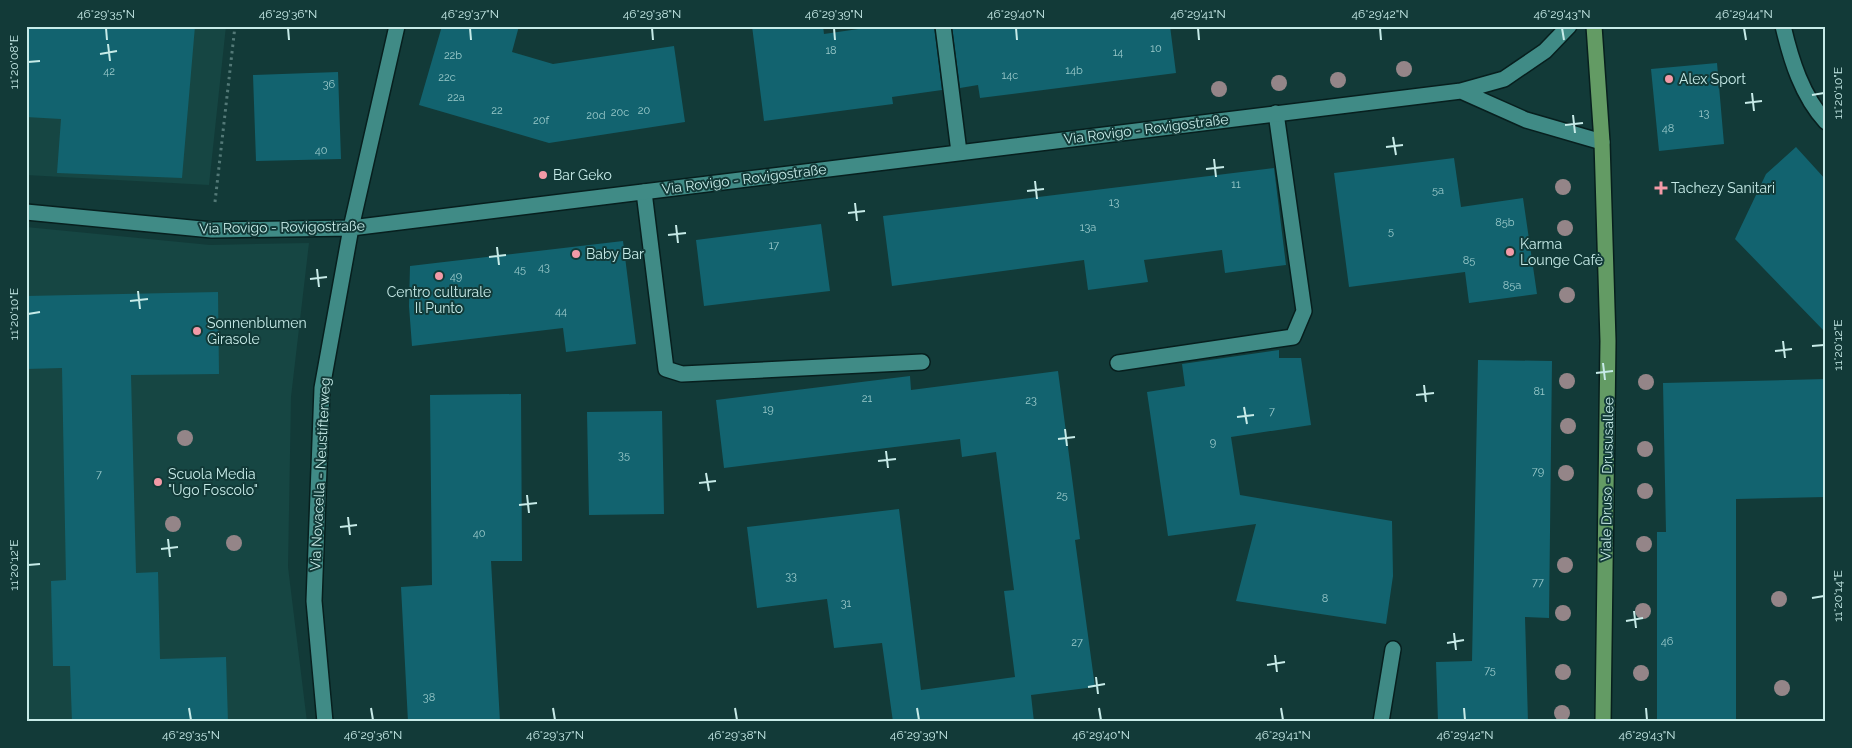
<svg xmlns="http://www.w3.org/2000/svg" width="1852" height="748" font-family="Raleway,sans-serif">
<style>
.built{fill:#164643}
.building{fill:#12636f}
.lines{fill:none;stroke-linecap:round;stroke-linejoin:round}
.lane-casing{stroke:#071f1e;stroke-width:18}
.street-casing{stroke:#071f1e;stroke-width:18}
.primary-casing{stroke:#071f1e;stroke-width:18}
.path{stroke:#537977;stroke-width:3;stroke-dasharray:2.5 4;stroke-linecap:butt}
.lane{stroke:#408b86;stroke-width:15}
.street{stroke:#408b86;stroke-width:15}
.primary{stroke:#639b64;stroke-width:15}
.tree{fill:#948588}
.ticks{fill:none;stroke:#c7ebe8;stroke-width:2}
.poi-dot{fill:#f39aa7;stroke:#123a38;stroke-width:2}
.labels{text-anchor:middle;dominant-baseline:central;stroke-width:4;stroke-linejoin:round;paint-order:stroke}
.number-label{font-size:11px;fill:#9ac9ca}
.poi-label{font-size:14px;fill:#c7ebe8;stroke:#123a38;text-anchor:start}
.street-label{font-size:14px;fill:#c7ebe8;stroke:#123a38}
.neatline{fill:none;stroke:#c7ebe8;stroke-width:2}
.ticks-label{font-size:12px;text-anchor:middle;fill:#c7ebe8}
</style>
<rect width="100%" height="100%" fill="#123a38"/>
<path class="built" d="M26,26H226L209,185L26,175Z
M26,227L210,245L309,243L291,397L288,567L307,722H26Z"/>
<path class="building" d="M26,26H195L182,178L57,173L61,119L26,117Z
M442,26H519L512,52L553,64L674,46L685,122L549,143L419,105Z
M752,26H823L824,34L879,26H934L942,90L892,97L893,104L764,121Z
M952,26H1170L1176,73L980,98L978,85L960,88Z
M1717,63L1724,144L1659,151L1651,69Z
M338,72L341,159L256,161L253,75Z
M1796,147L1826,180V333L1735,239L1766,174Z
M1454,158L1461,207L1523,198L1537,294L1469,303L1465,272L1349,287L1334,173Z
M1274,168L1286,265L1225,273L1222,250L1144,260L1148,282L1088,290L1084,260L892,286L883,216Z
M821,224L830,291L704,306L696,240Z
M623,241L636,344L566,352L563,328L412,346L409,306L410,266Z
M218,292L219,374L131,375L136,573L158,572L160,659L226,657L228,722H72L70,666H53L51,581L66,580L62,368L26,369V296Z
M1279,350V358H1301L1311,425L1231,437L1240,495L1392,521L1393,576L1386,624L1236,601L1256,524L1168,536L1147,392L1185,386L1182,364Z
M1478,360L1552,361L1549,618L1525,617L1528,722H1438L1436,662L1472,661Z
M1058,371L1080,539L1075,540L1095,687L1031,695L1034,722H893L882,643L834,648L827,599L757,608L747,527L899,509L921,690L1015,677L1004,591L1014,590L996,452L962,457L960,439L724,468L716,400L910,376L911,390Z
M1826,379V497L1736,499V722H1657V532H1666L1663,383Z
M521,394L522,561H491L500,722H408L401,587L432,585L430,395Z
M662,411L664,514L589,515L587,412Z"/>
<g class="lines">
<defs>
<path id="lane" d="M943,26L959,152
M644,192L666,369L682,374L922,362
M351,228L397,26
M1118,363L1293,337L1304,311L1276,113
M1381,722L1393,649"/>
<path id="street" d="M1783,26C1791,60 1802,96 1826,122
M1461,91L1504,79L1545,51L1569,26
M26,212L212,230L351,228L1461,91L1526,120L1602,142
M325,722L314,601L322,388L351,228"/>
<path id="primary" d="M1594,26L1602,142L1608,341L1603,722"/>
</defs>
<use href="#lane" class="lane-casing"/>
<use href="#street" class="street-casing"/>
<use href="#primary" class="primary-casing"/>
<path class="path" d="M215,202L235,26"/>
<use href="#lane" class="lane"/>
<use href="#street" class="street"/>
<use href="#primary" class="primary"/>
</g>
<g class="tree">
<circle cx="1404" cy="69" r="8"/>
<circle cx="1338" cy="80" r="8"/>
<circle cx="1279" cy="83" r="8"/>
<circle cx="1219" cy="89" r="8"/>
<circle cx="1563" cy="187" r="8"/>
<circle cx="1565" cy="228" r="8"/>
<circle cx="1567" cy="295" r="8"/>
<circle cx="1567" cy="381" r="8"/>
<circle cx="1646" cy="382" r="8"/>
<circle cx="1568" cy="426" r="8"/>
<circle cx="185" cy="438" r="8"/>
<circle cx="1645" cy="449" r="8"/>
<circle cx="1566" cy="473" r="8"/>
<circle cx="1645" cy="491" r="8"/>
<circle cx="173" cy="524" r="8"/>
<circle cx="234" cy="543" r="8"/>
<circle cx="1644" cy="544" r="8"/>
<circle cx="1565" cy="565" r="8"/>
<circle cx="1779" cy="599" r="8"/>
<circle cx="1643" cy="611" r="8"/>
<circle cx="1563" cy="613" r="8"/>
<circle cx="1563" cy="672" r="8"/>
<circle cx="1641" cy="673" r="8"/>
<circle cx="1782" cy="688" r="8"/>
<circle cx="1562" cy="713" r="8"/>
</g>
<path class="ticks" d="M106,28L107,40M288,28L289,40M470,28L471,40M652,28L653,40M834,28L835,40M1016,28L1017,40M1198,28L1199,40M1380,28L1381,40M1562,28L1564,40M1744,28L1746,40M108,44L110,61M100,54L117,51M28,62L40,61M1752,93L1754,111M1812,95L1824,93M1745,103L1762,101M1573,115L1575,133M1565,125L1583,123M1393,137L1396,155M1386,147L1403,145M1214,159L1216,177M1206,169L1224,167M1035,181L1037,199M1027,191L1044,189M855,203L857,221M848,213L865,211M676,225L678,243M668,235L686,233M497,247L499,265M489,257L506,255M317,269L319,287M310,279L327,277M138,291L140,309M130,301L148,299M28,314L40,312M1783,341L1785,358M1812,346L1824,345M1775,351L1792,349M1603,363L1605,380M1596,373L1613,371M1424,385L1426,402M1416,395L1434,393M1244,407L1247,424M1237,417L1254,415M1065,429L1067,446M1058,439L1075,437M886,451L888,468M878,461L896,459M706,473L709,491M699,483L716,481M527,495L529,513M519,505L537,503M348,517L350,535M340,527L357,525M168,539L170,557M161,549L178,547M28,565L40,564M1812,598L1824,596M1634,611L1636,628M1626,621L1643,618M1454,633L1456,650M1447,643L1464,640M1275,655L1277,672M1267,665L1285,662M1096,677L1098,694M1088,687L1105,684M189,708L191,720M371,708L373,720M553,708L555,720M735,708L737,720M917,708L919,720M1099,708L1101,720M1281,708L1283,720M1464,708L1465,720M1646,708L1647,720"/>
<g class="poi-dot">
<circle cx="1669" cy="79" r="5"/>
<circle cx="543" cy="175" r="5"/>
<path d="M1658.5 180.5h5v5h5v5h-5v5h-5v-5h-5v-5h5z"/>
<circle cx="1510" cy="252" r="5"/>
<circle cx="576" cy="254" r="5"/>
<circle cx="439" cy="276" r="5"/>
<circle cx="197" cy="331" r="5"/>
<circle cx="158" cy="482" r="5"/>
</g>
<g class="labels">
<g class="number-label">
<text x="1156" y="48">10</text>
<text x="831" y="50">18</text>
<text x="1118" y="52">14</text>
<text x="453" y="55">22b</text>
<text x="1074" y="70">14b</text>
<text x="109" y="71">42</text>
<text x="1010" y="75">14c</text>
<text x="447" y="77">22c</text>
<text x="329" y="84">36</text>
<text x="456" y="97">22a</text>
<text x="497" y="110">22</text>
<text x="644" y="110">20</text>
<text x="620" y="112">20c</text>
<text x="1704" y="113">13</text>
<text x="596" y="115">20d</text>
<text x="541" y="120">20f</text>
<text x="1668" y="128">48</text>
<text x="321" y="150">40</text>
<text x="1236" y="184">11</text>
<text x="1438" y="190">5a</text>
<text x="1114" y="202">13</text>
<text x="1505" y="222">85b</text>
<text x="1088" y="227">13a</text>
<text x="1391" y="231">5</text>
<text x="774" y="245">17</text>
<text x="1469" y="260">85</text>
<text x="544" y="267">43</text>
<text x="520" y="269">45</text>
<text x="456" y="276">49</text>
<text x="1512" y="285">85a</text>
<text x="561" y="311">44</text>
<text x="1539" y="391">81</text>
<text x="867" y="398">21</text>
<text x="1031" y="400">23</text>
<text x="768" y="409">19</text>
<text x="1272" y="411">7</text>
<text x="1213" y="442">9</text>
<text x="624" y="455">35</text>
<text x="1538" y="471">79</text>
<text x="99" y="474">7</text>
<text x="1062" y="495">25</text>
<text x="479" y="533">40</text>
<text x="791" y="576">33</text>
<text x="1538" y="582">77</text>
<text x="1325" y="598">8</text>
<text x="846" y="603">31</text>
<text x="1667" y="641">46</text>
<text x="1077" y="642">27</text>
<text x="1490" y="670">75</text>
<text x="429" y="697">38</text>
</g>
<g class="poi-label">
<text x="1679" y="79">Alex Sport</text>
<text x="553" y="175">Bar Geko</text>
<text x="1671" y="188">Tachezy Sanitari</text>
<text x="1520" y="244">Karma<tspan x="1520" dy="16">Lounge Cafè</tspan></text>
<text x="586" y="254">Baby Bar</text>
<text x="439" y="292" text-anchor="middle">Centro culturale<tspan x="439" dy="16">Il Punto</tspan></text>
<text x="207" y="323">Sonnenblumen<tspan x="207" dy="16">Girasole</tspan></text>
<text x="168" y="474">Scuola Media<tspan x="168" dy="16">"Ugo Foscolo"</tspan></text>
</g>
<g class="street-label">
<text transform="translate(1146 129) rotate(-7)">Via Rovigo - Rovigostraße</text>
<text transform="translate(744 179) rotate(-7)">Via Rovigo - Rovigostraße</text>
<text transform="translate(282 227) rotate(-1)">Via Rovigo - Rovigostraße</text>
<text transform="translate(320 474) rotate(-87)">Via Novacella - Neustifterweg</text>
<text transform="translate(1607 479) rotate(-89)">Viale Druso - Drususallee</text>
</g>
</g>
<rect width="1852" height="748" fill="none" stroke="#123a38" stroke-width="55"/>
<rect x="28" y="28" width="1796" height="692" class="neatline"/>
<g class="ticks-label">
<text x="106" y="18">46°29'35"N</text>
<text x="288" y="18">46°29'36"N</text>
<text x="470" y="18">46°29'37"N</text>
<text x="652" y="18">46°29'38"N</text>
<text x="834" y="18">46°29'39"N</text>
<text x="1016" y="18">46°29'40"N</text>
<text x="1198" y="18">46°29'41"N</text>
<text x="1380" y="18">46°29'42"N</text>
<text x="1562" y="18">46°29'43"N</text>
<text x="1744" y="18">46°29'44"N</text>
<text transform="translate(14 62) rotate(-90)" y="4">11°20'08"E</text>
<text transform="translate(1838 93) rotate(-90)" y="4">11°20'10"E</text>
<text transform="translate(14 314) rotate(-90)" y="4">11°20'10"E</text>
<text transform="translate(1838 345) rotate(-90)" y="4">11°20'12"E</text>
<text transform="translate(14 565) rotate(-90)" y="4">11°20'12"E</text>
<text transform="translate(1838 596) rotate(-90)" y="4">11°20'14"E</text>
<text x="191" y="739">46°29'35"N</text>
<text x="373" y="739">46°29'36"N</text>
<text x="555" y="739">46°29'37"N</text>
<text x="737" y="739">46°29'38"N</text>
<text x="919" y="739">46°29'39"N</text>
<text x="1101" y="739">46°29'40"N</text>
<text x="1283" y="739">46°29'41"N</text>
<text x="1465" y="739">46°29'42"N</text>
<text x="1647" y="739">46°29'43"N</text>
</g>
</svg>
